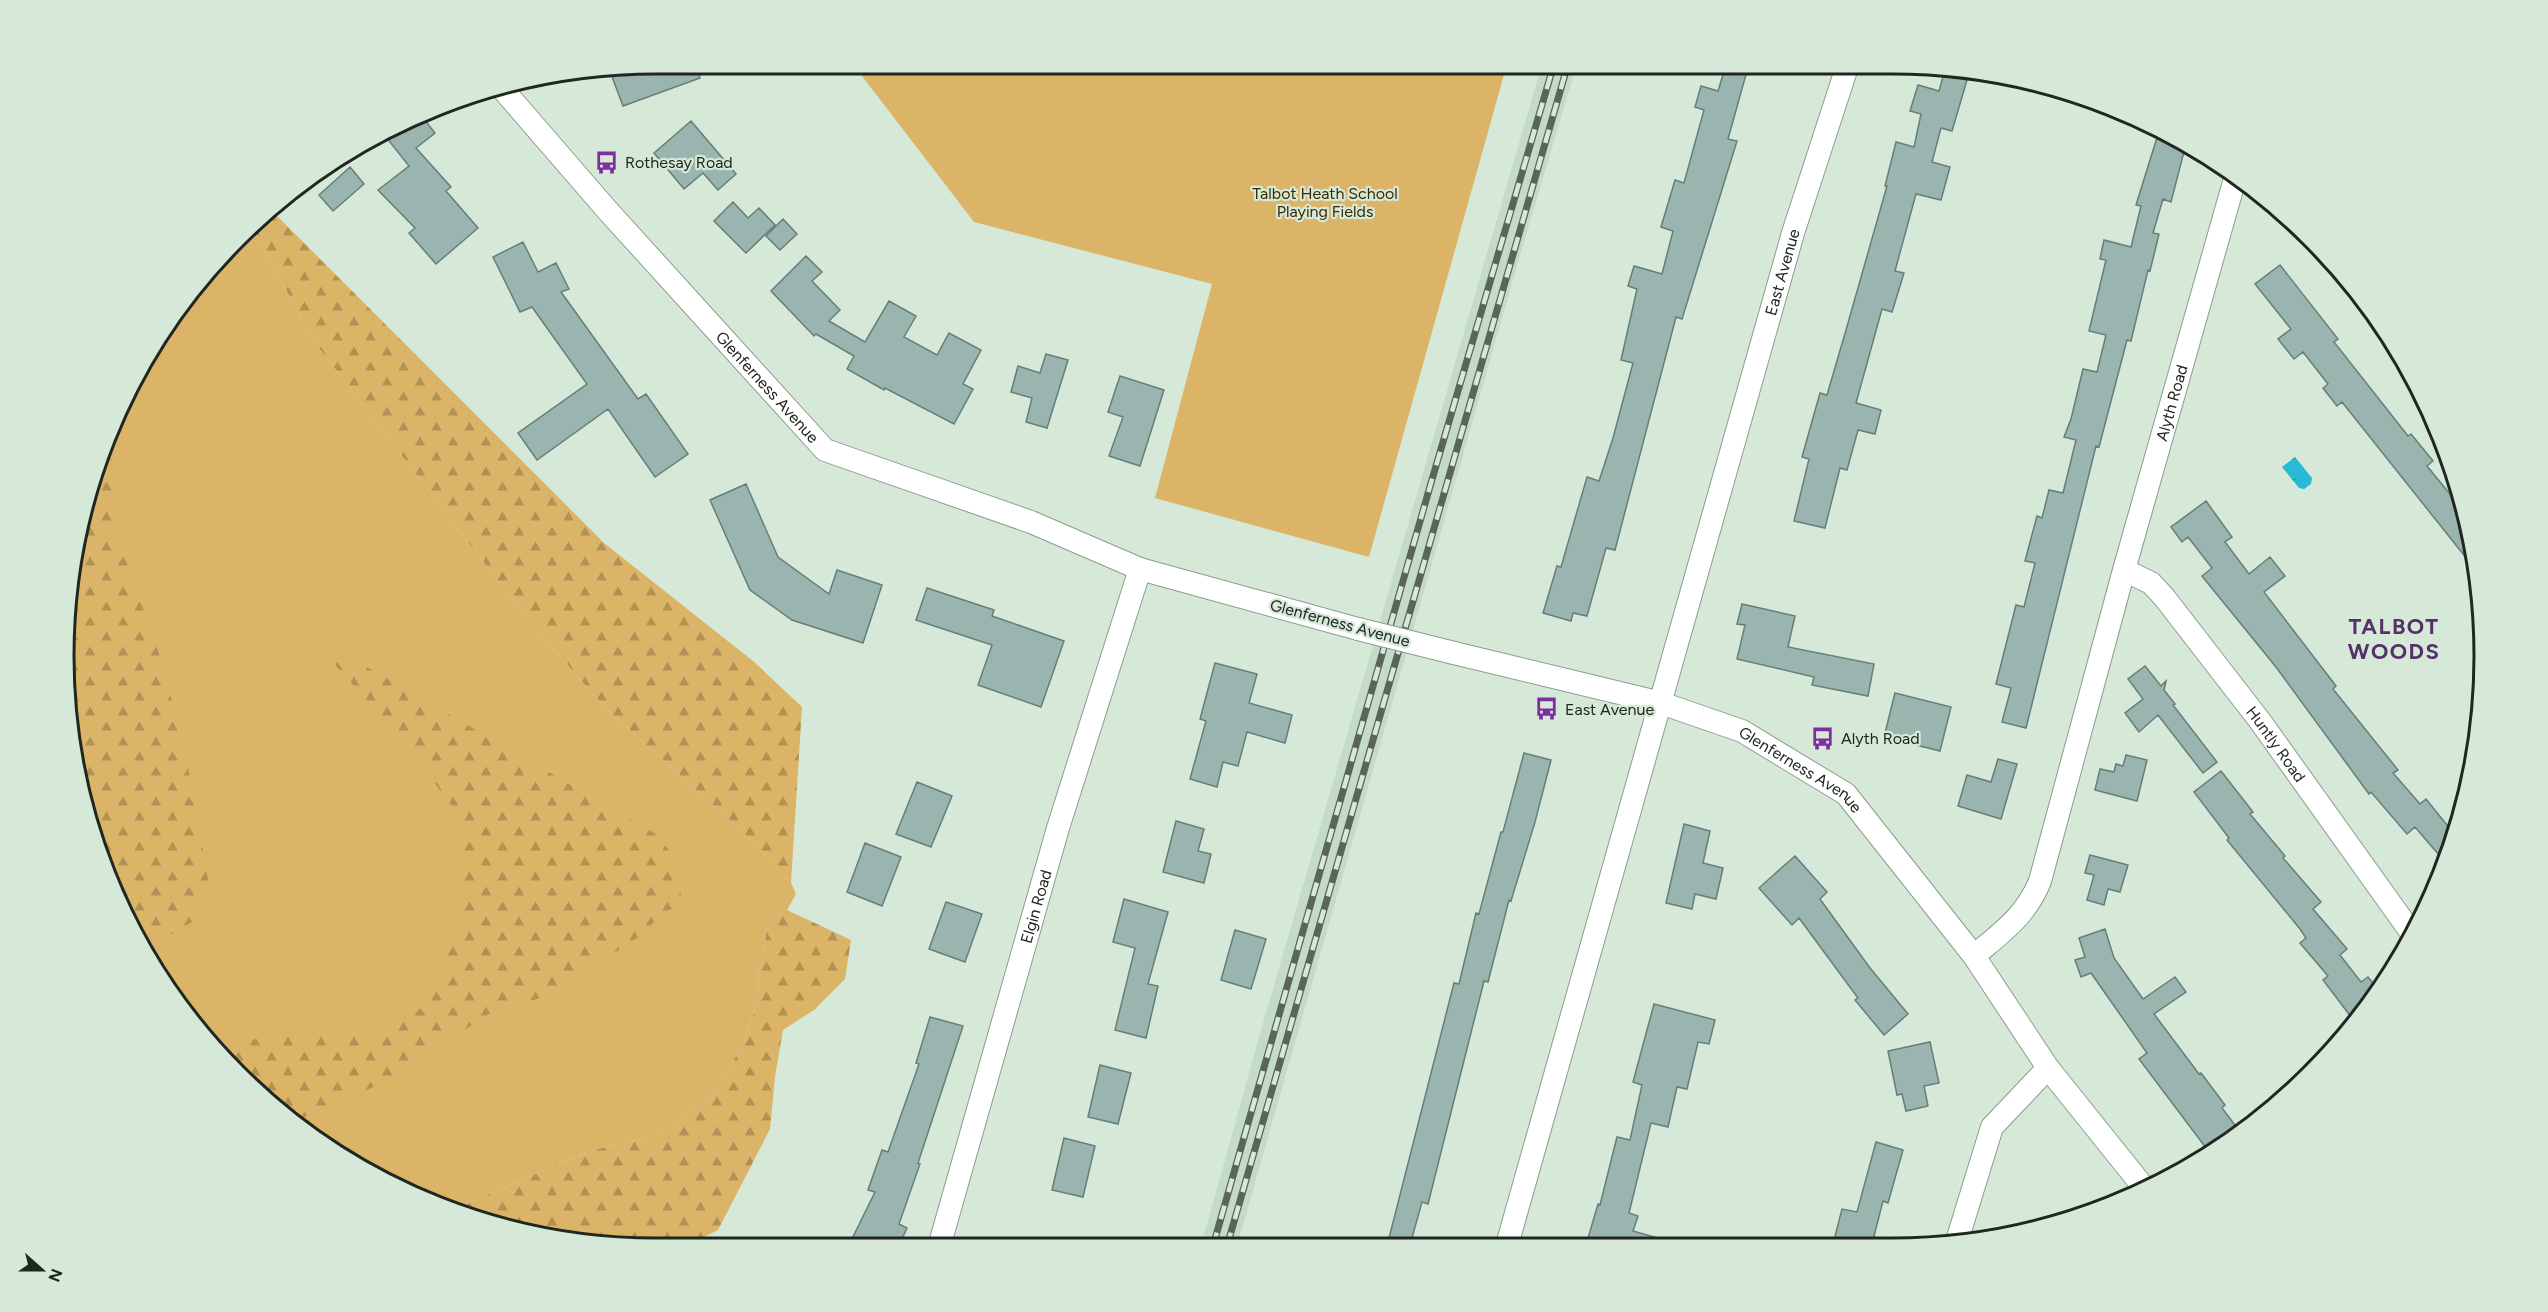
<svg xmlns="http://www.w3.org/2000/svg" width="2548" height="1312" font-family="Figtree,sans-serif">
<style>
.built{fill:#c4dcc7}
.green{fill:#dbb467}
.forest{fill:url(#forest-firs)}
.water{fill:url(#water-ripples)}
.building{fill:#9ab5af;stroke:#657e79;stroke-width:1.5}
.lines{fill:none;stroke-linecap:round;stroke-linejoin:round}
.minor-casing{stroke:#8b9d8d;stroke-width:24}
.minor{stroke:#fff;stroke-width:22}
.rail-casing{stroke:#59645b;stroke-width:7}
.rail{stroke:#d6e9d8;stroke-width:4.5;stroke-dasharray:14;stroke-linecap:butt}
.minor-bridge-casing{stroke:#8b9d8d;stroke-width:24;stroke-linecap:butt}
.minor-bridge{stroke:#fff;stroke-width:22}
.labels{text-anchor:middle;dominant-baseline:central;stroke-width:4.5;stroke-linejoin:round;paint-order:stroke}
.poi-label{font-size:16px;fill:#202721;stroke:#d6e9d8;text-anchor:start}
.park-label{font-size:16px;fill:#3a2900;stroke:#d6e9d8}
.street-label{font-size:16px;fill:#202721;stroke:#d6e9d8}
.district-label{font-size:22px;font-weight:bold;letter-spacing:1.5px;fill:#553169;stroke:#d6e9d8}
.rim{fill:none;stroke:#202721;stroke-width:3}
</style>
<defs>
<pattern id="forest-firs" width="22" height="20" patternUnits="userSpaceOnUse" patternTransform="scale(1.5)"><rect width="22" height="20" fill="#dbb467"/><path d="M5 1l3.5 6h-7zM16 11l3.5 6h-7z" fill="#b19254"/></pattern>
<pattern id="water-ripples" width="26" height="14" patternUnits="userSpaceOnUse" patternTransform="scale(1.5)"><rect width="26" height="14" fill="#27bbd7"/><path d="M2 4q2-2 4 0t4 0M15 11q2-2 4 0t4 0" fill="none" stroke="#2198ae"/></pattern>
</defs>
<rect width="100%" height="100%" fill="#d6e9d8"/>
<path class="built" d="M1542,64H1577L1522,249L1237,1246H1201L1261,1030Z"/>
<path class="green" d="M852,63L1507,64L1369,557L1155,498L1212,284L974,222Z
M252,226L313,340L522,612L605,708L742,831L791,883L796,894L787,910L767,924L765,944L758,961L759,998L744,1042L714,1095L658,1135L586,1152L453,1210L394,1188L295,1127L236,1075L163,986L124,918L83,810L68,733L64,618L74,540L108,429L163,327L210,265Z"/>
<path class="forest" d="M270,209L604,543L753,661L802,707L791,883L742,831L605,708L522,612L313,340L252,226Z
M105,440L119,445L118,537L158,650L184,745L208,879L192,922L160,941L131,930L124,918L83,810L68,733L64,618L74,540Z
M332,647L654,833C680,862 683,865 680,905L661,914L643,934L602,961L571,990L495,1010L387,1081L291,1123L236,1075L216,1050L283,1031L374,1034L428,1005L464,913L457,813L398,734L335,665Z
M787,910L851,940L845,979L814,1010L783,1030L775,1077L770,1129L718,1230L682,1248H618L503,1229L453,1210L586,1152L658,1135L714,1095L744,1042L759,998L758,961L765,944L767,924Z"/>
<path class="water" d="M2295,457L2312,478L2311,484L2304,489L2299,488L2282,467Z"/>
<path class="building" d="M656,63H695L700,78L623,106L611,74L637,65Z
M1726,65L1747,71L1728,139L1737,141L1682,319L1676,317L1615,550L1606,548L1587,616L1573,613L1571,621L1543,613L1557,566L1561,567L1587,477L1599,481L1613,438L1633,363L1621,360L1637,289L1628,286L1634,266L1662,274L1673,231L1661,227L1675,180L1684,183L1704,110L1695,107L1701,86L1718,91Z
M1944,73L1967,80L1952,131L1941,128L1932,162L1950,167L1941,200L1916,194L1895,271L1904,273L1892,312L1882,309L1856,403L1881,410L1875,434L1858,430L1847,470L1840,468L1825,528L1794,521L1809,459L1802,457L1820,393L1827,395L1846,330L1887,186H1885L1896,142L1914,147L1921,114L1910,111L1918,85L1939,91Z
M421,115L435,133L416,148L451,187L446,191L478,228L436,264L409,233L415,228L378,190L409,166L382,132Z
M691,121L736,174L718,190L703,173L684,189L654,153Z
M2160,128L2186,144L2171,202L2163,199L2153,233L2159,234L2150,271L2148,270L2131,341L2127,340L2099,447L2096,446L2026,728L2002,722L2011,688L1996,684L2016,605L2024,607L2035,563L2025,561L2037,516L2042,518L2049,490L2063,493L2076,440L2064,437L2071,419L2083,369L2097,372L2106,335L2089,331L2106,260L2100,259L2104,240L2131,247L2141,206L2136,205Z
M350,167L364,184L333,211L319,195Z
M733,202L748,218L759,208L775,225L746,253L714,221Z
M783,219L797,234L780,250L766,236Z
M523,242L538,272L556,263L569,289L561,292L638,399L646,394L688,454L655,477L608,409L537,460L518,433L587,384L532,307L520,312L493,257Z
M806,256L822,272L812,281L840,310L829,321L865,342L889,301L916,316L904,337L937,355L949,333L981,350L963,384L973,389L954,424L885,388L884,390L847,369L854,356L816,334L814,336L771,291Z
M2280,265L2338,339L2334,342L2408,436L2411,434L2433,461L2427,466L2459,505L2455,508L2467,525L2479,574L2342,402L2337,406L2323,388L2328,384L2303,352L2294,359L2278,339L2291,329L2255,284Z
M1046,354L1068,360L1047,428L1026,422L1032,398L1011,392L1018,366L1040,373Z
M1120,376L1164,390L1140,466L1109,456L1123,417L1108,412Z
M746,484L778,557L829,594L837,570L882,585L863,643L792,620L750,590L710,500Z
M2206,501L2232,537L2225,542L2249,574L2270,557L2285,576L2264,592L2336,686L2333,689L2398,770L2393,773L2420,804L2426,799L2455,835L2445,862L2415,827L2407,834L2371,792L2369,794L2276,667L2202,576L2212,568L2188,537L2182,542L2171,527Z
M927,588L994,610L992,616L1064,641L1041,707L978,685L992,645L916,620Z
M1742,604L1795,616L1788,647L1874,664L1868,696L1812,685L1814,677L1737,659L1745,625L1737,624Z
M1215,663L1257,674L1249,703L1292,715L1285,743L1247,732L1238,766L1223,762L1217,787L1190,779L1206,721L1200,719Z
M2145,666L2161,686L2166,681L2164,690L2175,704L2173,705L2217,762L2203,773L2158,715L2139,732L2125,713L2143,699L2128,679Z
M1895,693L1951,707L1940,751L1884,737Z
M1524,753L1551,760L1535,822L1511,901L1509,900L1488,982L1484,981L1428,1204L1422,1202L1410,1245L1387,1246L1454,983L1459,984L1476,913L1479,914L1501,832H1503Z
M2126,755L2147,760L2137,801L2095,790L2100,769L2114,772L2116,764L2123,766Z
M1998,759L2017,764L2001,819L1958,806L1967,775L1991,782Z
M2221,771L2253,812L2250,814L2285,856L2283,858L2321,902L2313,909L2347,949L2340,955L2361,982L2368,977L2377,988L2366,1005L2351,1017L2323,980L2328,976L2300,943L2306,938L2300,929L2227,840L2229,838L2194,792Z
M917,782L952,796L931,847L896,834Z
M1176,821L1204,829L1198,851L1211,854L1204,883L1163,872Z
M1684,824L1710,831L1703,863L1723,868L1716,899L1695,894L1692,909L1666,903Z
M865,843L901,857L882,906L847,892Z
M2090,855L2128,865L2120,892L2108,889L2104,905L2087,900L2094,875L2085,873Z
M1795,856L1827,892L1820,899L1870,968L1908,1014L1884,1035L1855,1000L1858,998L1799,918L1792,925L1759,888Z
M1124,899L1168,912L1148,984L1158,986L1146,1038L1115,1030L1135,948L1113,942Z
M946,902L982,914L965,962L929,949Z
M2105,929L2114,958L2143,999L2175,977L2186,992L2154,1014L2199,1074L2201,1073L2225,1105L2222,1108L2241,1133L2209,1152L2139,1059L2147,1053L2091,973L2081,977L2075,960L2085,957L2079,938Z
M1235,930L1266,939L1251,989L1221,980Z
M1654,1004L1715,1020L1709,1044L1698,1042L1687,1089L1677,1087L1668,1127L1651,1123L1629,1213L1638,1216L1633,1231L1665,1240L1664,1245H1586L1598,1204L1600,1205L1617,1137L1630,1140L1642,1085L1633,1082Z
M930,1017L963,1026L918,1163L920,1164L899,1224L907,1228L898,1247H848L875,1192L868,1190L882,1150L888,1152L919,1064L916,1063Z
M1930,1042L1939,1083L1924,1086L1928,1106L1906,1111L1902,1094L1897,1095L1888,1051Z
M1100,1065L1131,1073L1118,1124L1088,1117Z
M1064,1138L1095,1146L1083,1197L1052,1190Z
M1876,1142L1903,1150L1888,1203L1883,1201L1872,1244H1833L1842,1209L1857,1212Z"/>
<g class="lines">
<defs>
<g id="minor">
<path id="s1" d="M499,85L608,211L825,450L1031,522L1140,569L1358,629"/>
<path id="s2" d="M2124,570L2151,583L2164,597L2260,721L2413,935"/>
<path id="s3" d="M1454,653L1661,703L1742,731L1846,794L1974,956L2048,1068L2145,1189"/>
<path id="s4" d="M1974,956C2002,932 2026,916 2040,881L2124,570L2236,175"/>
<path d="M1956,1244L1992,1127L2048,1068"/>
<path id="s5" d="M1507,1245L1793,233L1848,64"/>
<path id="s6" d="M939,1247L1058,828L1140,569"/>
</g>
</defs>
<use href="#minor" class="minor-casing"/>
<use href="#minor" class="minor"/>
<defs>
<path id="rail" d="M1213,1246L1431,483L1554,64
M1227,1246L1568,64"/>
</defs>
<use href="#rail" class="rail-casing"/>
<use href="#rail" class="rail"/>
<defs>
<path id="minor-bridge" d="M1358,629L1454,653"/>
</defs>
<use href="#minor-bridge" class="minor-bridge-casing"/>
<use href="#minor-bridge" class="minor-bridge"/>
</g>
<defs>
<symbol id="bus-bare" viewBox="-9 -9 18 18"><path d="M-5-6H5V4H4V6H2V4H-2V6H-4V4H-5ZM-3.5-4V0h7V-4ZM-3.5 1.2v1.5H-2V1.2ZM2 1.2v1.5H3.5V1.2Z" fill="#7b2fa0" stroke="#d6e9d8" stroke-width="2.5" paint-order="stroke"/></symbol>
</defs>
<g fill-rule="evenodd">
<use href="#bus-bare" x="590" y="146" width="33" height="33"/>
<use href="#bus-bare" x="1530" y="692" width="33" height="33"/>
<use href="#bus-bare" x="1806" y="722" width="33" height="33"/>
</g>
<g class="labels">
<g class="poi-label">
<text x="625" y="162">Rothesay Road</text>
<text x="1565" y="709">East Avenue</text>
<text x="1841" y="738">Alyth Road</text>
</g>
<g class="park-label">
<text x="1325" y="193">Talbot Heath School<tspan x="1325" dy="18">Playing Fields</tspan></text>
</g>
<g class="street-label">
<text stroke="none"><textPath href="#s5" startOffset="1011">East Avenue</textPath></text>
<text stroke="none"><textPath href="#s1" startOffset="404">Glenferness Avenue</textPath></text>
<text stroke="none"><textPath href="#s4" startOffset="597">Alyth Road</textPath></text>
<text transform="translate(1340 623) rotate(15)">Glenferness Avenue</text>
<text stroke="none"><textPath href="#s2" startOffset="234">Huntly Road</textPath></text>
<text stroke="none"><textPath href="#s3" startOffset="369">Glenferness Avenue</textPath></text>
<text stroke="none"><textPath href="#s6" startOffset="354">Elgin Road</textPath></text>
</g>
<g class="district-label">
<text x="2394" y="626">TALBOT<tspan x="2394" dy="25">WOODS</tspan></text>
</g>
</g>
<path d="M0 0H2548V1312H0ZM656 74H1892A582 582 0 0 1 2474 656V656A582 582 0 0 1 1892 1238H656A582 582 0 0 1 74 656V656A582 582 0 0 1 656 74Z" fill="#d6e9d8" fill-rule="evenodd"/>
<path class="rim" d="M656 74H1892A582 582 0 0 1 2474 656V656A582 582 0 0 1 1892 1238H656A582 582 0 0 1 74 656V656A582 582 0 0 1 656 74Z"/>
<g transform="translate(42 1270) rotate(111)" stroke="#d6e9d8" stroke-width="4.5" paint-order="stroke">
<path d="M0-4.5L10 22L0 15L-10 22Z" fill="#202721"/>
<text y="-9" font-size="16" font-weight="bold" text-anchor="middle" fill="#202721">N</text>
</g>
</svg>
